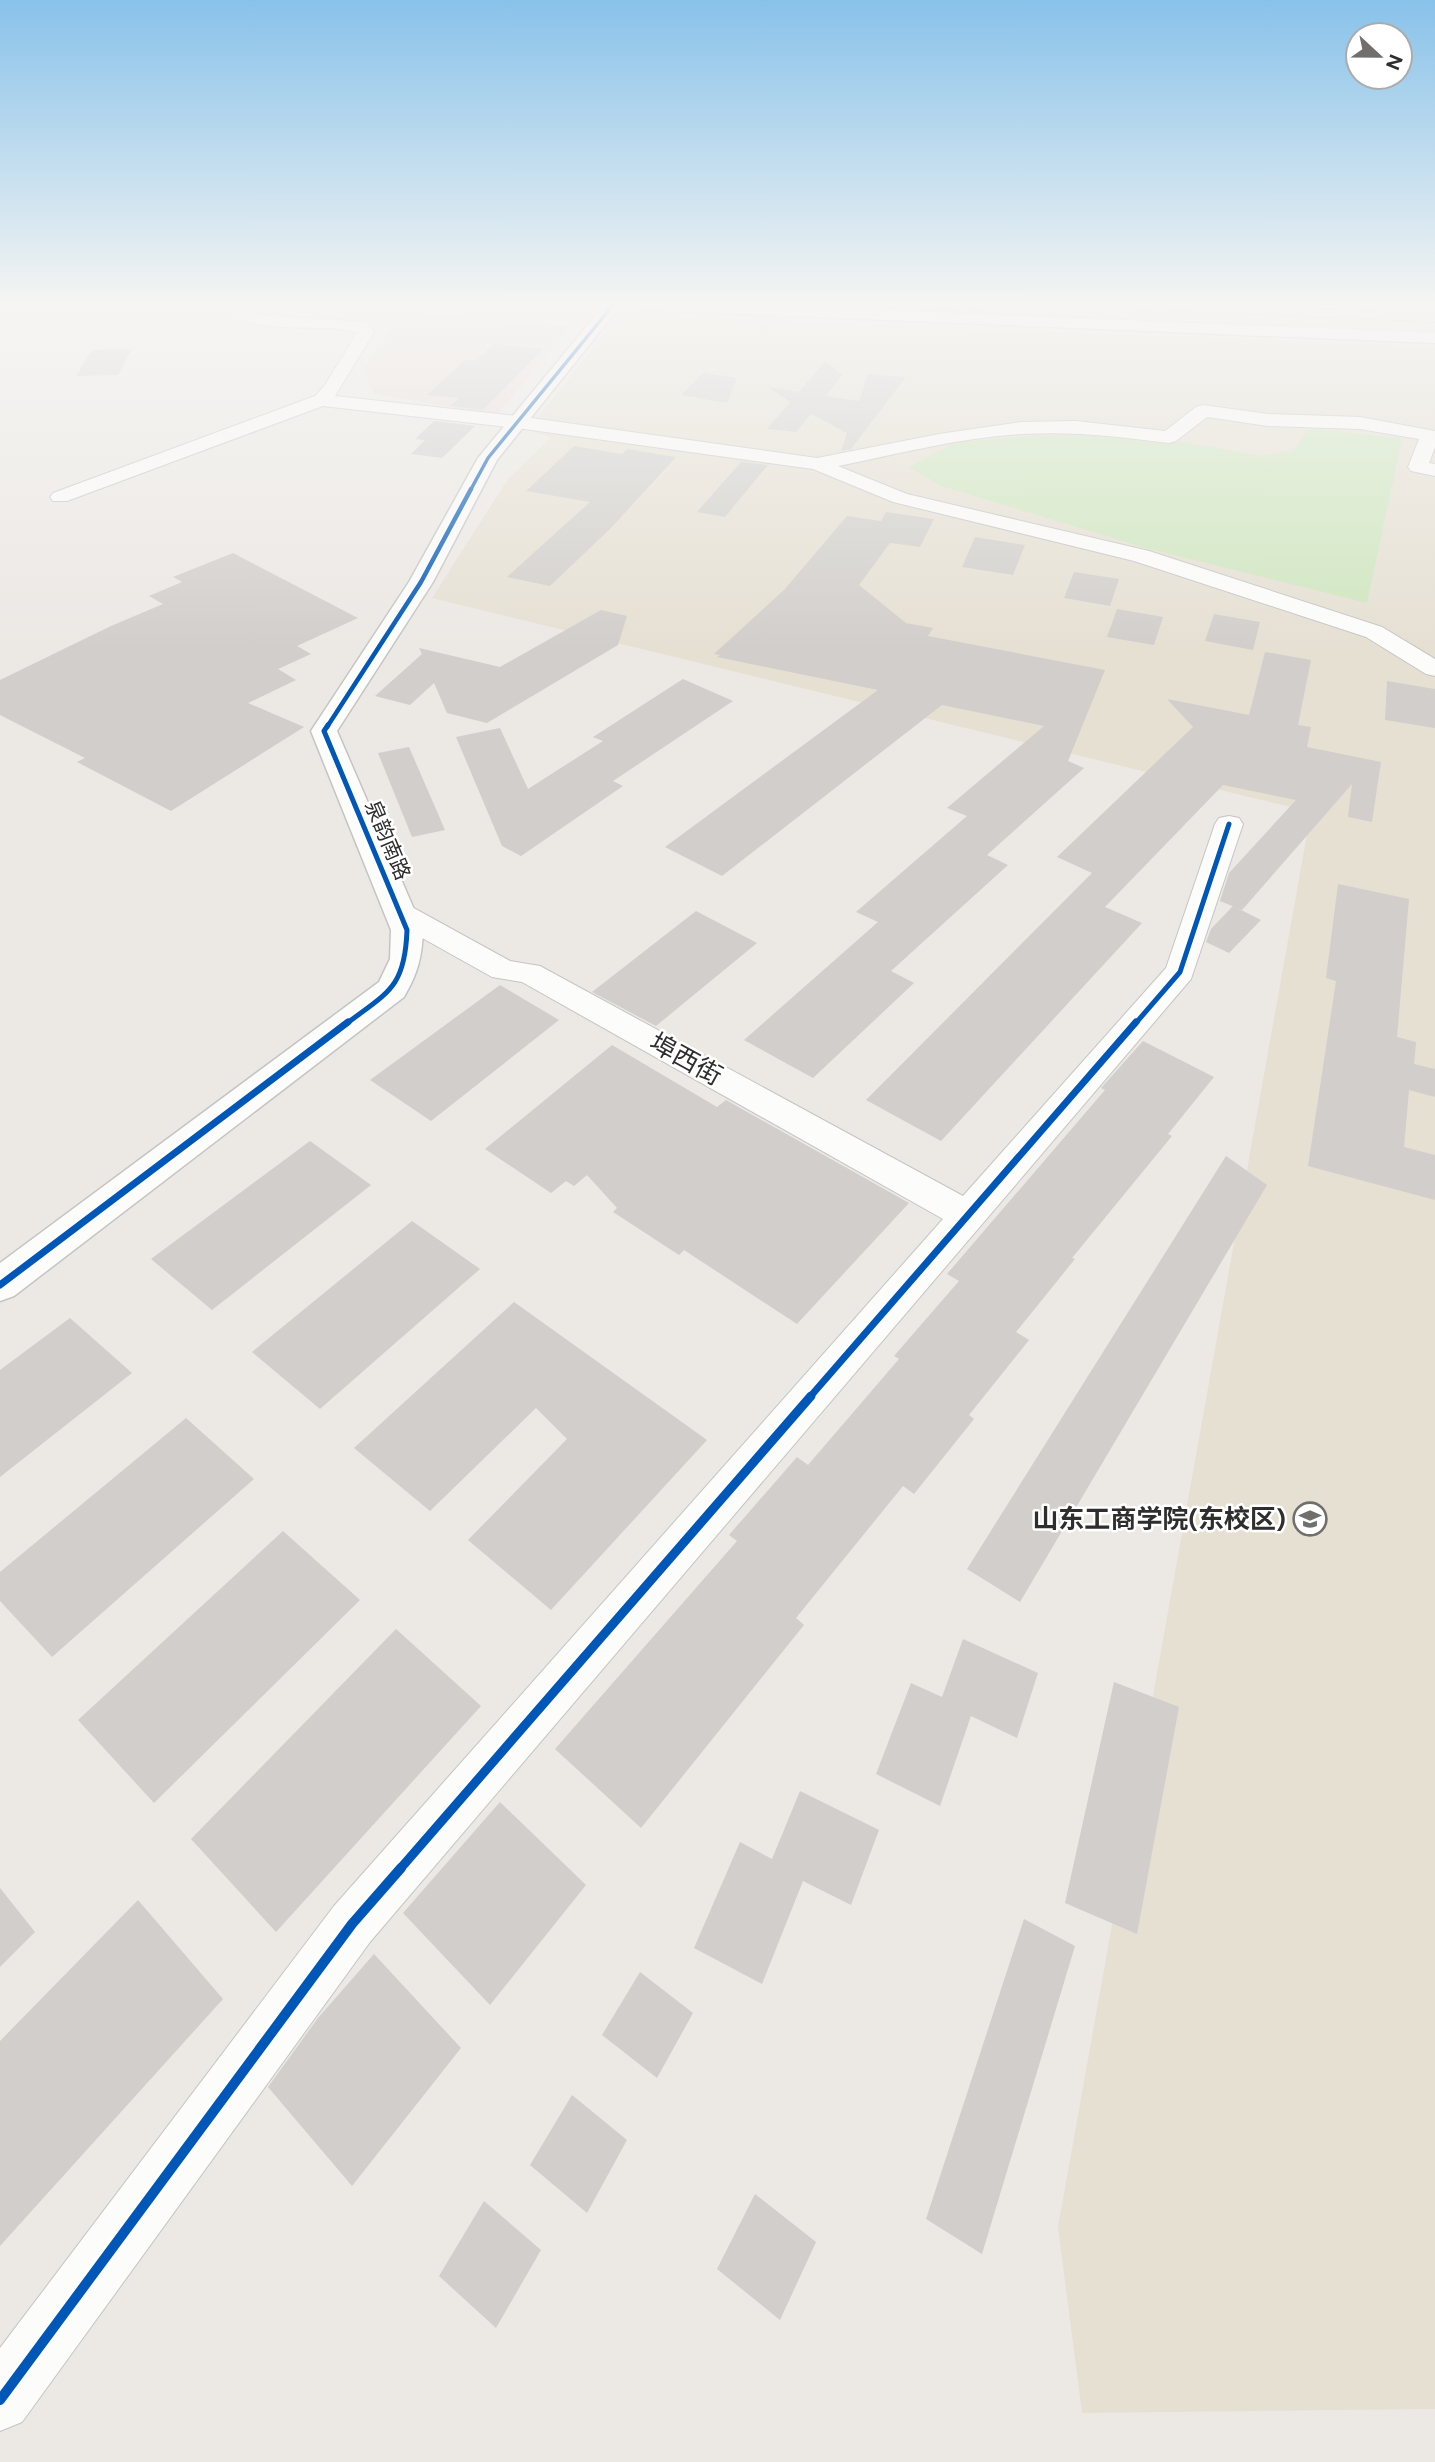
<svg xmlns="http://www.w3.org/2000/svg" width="1435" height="2462" font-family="Figtree,'Noto Sans SC',sans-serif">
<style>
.education{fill:#e6e0d3}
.medical{fill:#e9dcdb}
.green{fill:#cee6be}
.building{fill:#d1cecb}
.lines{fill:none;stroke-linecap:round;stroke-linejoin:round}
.primary-tunnel{stroke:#c6c3c0;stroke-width:19;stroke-dasharray:19 10;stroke-linecap:butt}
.minor-casing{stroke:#c5c4c5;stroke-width:2}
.tertiary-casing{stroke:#c5c4c5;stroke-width:3}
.secondary-casing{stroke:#c5c4c5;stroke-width:3}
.primary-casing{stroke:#c6c5c4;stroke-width:3}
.minor{fill:#fcfcfb;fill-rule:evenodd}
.tertiary{fill:#fcfcfb;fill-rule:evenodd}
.secondary{fill:#fcfcfb;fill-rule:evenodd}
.primary{fill:#e8e4d6;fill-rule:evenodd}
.cycleway-far5-casing{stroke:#fff;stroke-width:5}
.cycleway-far4-casing{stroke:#fff;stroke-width:7}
.cycleway-far3-casing{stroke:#fff;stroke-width:9}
.cycleway-far2-casing{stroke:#fff;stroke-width:11}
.cycleway-far1-casing{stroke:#fff;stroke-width:13}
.cycleway-casing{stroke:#fff;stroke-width:15}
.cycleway-far5{stroke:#0057b8;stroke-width:3.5}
.cycleway-far4{stroke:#0057b8;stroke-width:4.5}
.cycleway-far3{stroke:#0057b8;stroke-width:5}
.cycleway-far2{stroke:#0057b8;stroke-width:7}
.cycleway-far1{stroke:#0057b8;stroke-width:9}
.cycleway{stroke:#0057b8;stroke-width:10}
.labels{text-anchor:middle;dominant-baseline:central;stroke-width:5;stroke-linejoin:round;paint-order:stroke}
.far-street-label{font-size:21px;fill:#2e2e2e;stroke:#fff}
.street-label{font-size:26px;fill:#2e2e2e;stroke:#fff}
.poi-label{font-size:26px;font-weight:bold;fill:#2e2e2e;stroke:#fff;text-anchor:end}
</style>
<rect width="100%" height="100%" fill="#ece8e4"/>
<path class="education" d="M618,316L1435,346V2409L1082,2413L1058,2227L1311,812L432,598L508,479L551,438L528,430Z"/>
<path class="medical" d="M402,312L571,327L496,416L373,393L363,370Z"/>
<path class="green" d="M1309,428L1402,438L1367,603L1146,548L941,486L909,467L956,442L1042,435H1116L1182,442L1262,456L1294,451Z"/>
<path class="building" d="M494,344L543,349L483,410L450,406L459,398L427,395L465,360L476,361Z
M132,349L118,375L76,376L92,350Z
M825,361L842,375L826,396L859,401L868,374L906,377L851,449L841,451L847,433L811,414L796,432L767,429L790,402L768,387L799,392Z
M703,373L737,378L727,403L681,395Z
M434,421L468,425L475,426L442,458L411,454L425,440L415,439Z
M574,446L622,454L627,449L676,457L611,528L550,586L507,577L590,502L526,491Z
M741,462L768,465L725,517L697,512Z
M886,512L934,519L920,547L890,543L859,585L906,623L933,628L928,636L1105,670L1068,761L1084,768L987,855L1008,865L891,971L914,983L813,1078L744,1040L878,922L856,912L967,816L947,808L1044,726L942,705L722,876L665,847L878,690L717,657L720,655L714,654L784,590L847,516L881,521Z
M975,537L1025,545L1013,575L962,567Z
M233,553L358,618L297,646L311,654L278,669L296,680L248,703L304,727L171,811L77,762L85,758L0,715V680L111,626L163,604L149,596L182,582L173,577Z
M1074,572L1119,579L1110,606L1064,598Z
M1117,609L1163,617L1154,645L1107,637Z
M601,610L627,616L618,645L487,723L447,713L434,683L410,705L375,696L422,654L419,648L500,667Z
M1214,614L1260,622L1253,650L1205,641Z
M1265,652L1311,660L1298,725L1311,727L1307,747L1381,762L1372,822L1348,817L1352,784L1242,910L1220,901L1229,873L1296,800L1223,785L1105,907L1142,923L941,1141L866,1100L1092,873L1057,857L1193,727L1167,699L1249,715Z
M683,679L733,701L613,781L623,786L521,856L502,846L456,737L500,728L528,789L603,741L593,737Z
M1387,681L1435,689V728L1385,720Z
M409,747L445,830L412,837L378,753Z
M1338,884L1409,899L1397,1037L1416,1042L1414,1064L1435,1069V1097L1409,1090L1404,1147L1435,1155V1200L1308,1166L1336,981L1326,978Z
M1233,906L1261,920L1229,953L1206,942L1211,929Z
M696,911L757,943L656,1026L592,992Z
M500,985L559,1020L431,1121L370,1080Z
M1143,1041L1214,1077L1168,1134L1172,1136L1072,1258L1075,1259L1016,1332L1029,1340L969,1415L974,1419L914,1494L903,1486L796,1618L804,1625L641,1828L555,1749L737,1541L729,1535L797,1457L808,1465L899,1359L894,1356L959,1281L947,1274L1105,1090L1101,1088Z
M612,1045L717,1107L726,1100L909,1203L797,1324L684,1250L679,1255L613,1212L617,1208L587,1175L574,1186L566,1181L551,1193L485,1149Z
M310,1141L371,1185L212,1310L151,1259Z
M1226,1156L1267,1185L1020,1602L967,1569Z
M412,1221L480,1269L320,1409L252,1352Z
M514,1302L707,1440L551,1610L468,1540L567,1439L536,1408L430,1511L354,1448Z
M70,1318L132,1373L0,1477V1370Z
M186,1418L254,1479L52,1657L0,1601V1572Z
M283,1531L360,1600L154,1803L78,1720Z
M396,1629L481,1706L276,1932L191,1839Z
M963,1639L1038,1673L1017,1738L971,1716L940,1806L876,1774L911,1683L942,1697Z
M1114,1682L1179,1707L1137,1934L1065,1903Z
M800,1791L879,1830L851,1905L803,1881L762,1984L694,1948L740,1842L772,1859Z
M500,1802L586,1885L490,2005L403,1913Z
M0,1888L35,1932L0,1967Z
M138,1900L223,1999L0,2246V2041Z
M1024,1919L1075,1946L982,2254L926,2219Z
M374,1954L461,2048L352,2186L268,2087L318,2018Z
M640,1972L693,2013L657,2078L602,2035Z
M572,2095L627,2140L587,2213L530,2165Z
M755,2194L816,2242L780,2320L717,2269Z
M484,2201L541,2250L496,2328L439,2276Z"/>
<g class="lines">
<path class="primary-tunnel" d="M849,303L985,308"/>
<defs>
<path id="minor" d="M231,303H247L248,309L259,315L366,322L374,332L335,396L517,416L817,458L939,434L1022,422L1076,421L1165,431L1196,407L1203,405L1268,414L1360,417L1435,431V447L1429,463L1435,464V476L1411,471L1408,467L1419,439L1360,429L1268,426L1207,417L1176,441L1169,443C1121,437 1073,431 1024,434C962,437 899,454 838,466L907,494L1149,551L1382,627L1435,659V676L1426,674L1366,637L1134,561L893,502L813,469L517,428L323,406L67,501H53L50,497L53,493L315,396L325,385L357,333C331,320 235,341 231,303Z
M1229,816L1239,818L1243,824L1191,979L370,1942L22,2422L0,2431V2348L334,1906L943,1219L522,982L492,977L390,920L385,913L390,906L400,904L410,906L510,961L540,966L963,1196L1166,968L1215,824L1219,818Z"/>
<path id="tertiary" d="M606,303L622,304L497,460L433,582L337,731L423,930C422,957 418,973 404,997L14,1296L0,1301V1263L379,982L390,959L391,930L311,731L409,582L478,458Z"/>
<path id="secondary" d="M591,303H716L1435,333V343L599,308Z
M1309,303H1435V313L1317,308Z"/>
<path id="primary" d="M985,303L1435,323V333L979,312L977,308L979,304Z"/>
</defs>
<use href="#minor" class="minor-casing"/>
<use href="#tertiary" class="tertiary-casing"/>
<use href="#secondary" class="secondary-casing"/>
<use href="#primary" class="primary-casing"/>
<use href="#minor" class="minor"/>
<use href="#tertiary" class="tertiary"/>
<use href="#secondary" class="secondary"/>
<use href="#primary" class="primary"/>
<defs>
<path id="cycleway-far5" d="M470,491L488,458L614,304"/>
<path id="cycleway-far4" d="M327,727L421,582L471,489"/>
<path id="cycleway-far3" d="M328,725L324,731L407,930C405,988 388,992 346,1024
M1135,1024L1180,972L1229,824"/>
<path id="cycleway-far2" d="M0,1285L348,1022
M809,1398L1136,1022"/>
<path id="cycleway-far1" d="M400,1869L811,1396"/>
<path id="cycleway" d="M0,2400L352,1924L401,1868"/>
</defs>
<use href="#cycleway-far5" class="cycleway-far5-casing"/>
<use href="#cycleway-far4" class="cycleway-far4-casing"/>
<use href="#cycleway-far3" class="cycleway-far3-casing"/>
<use href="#cycleway-far2" class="cycleway-far2-casing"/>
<use href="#cycleway-far1" class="cycleway-far1-casing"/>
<use href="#cycleway" class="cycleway-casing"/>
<use href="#cycleway-far5" class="cycleway-far5"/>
<use href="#cycleway-far4" class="cycleway-far4"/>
<use href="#cycleway-far3" class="cycleway-far3"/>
<use href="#cycleway-far2" class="cycleway-far2"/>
<use href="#cycleway-far1" class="cycleway-far1"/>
<use href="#cycleway" class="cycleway"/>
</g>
<linearGradient id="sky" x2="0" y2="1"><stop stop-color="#88c2ea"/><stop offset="0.47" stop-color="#f6f5f3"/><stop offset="1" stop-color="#f6f5f3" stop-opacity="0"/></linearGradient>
<rect width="1435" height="648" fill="url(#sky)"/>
<defs>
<symbol id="university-ring" viewBox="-11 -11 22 22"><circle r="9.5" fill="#fff" stroke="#706f6e" stroke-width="1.5"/><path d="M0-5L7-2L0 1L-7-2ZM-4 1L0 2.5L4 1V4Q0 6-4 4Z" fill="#706f6e"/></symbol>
</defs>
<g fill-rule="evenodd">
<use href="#university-ring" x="1291" y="1500" width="38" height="38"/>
</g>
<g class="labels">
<g class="far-street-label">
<text transform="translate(388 840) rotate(67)">泉韵南路</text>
</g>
<g class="street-label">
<text transform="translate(686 1059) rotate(29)">埠西街</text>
</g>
<g class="poi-label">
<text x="1286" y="1519">山东工商学院(东校区)</text>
</g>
</g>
<g transform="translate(1379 56) rotate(112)"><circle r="33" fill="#ffffff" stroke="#ababab" stroke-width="2"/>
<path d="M0-5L12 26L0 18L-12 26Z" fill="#706f6e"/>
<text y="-10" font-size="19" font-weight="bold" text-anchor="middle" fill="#2e2e2e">N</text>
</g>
</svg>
